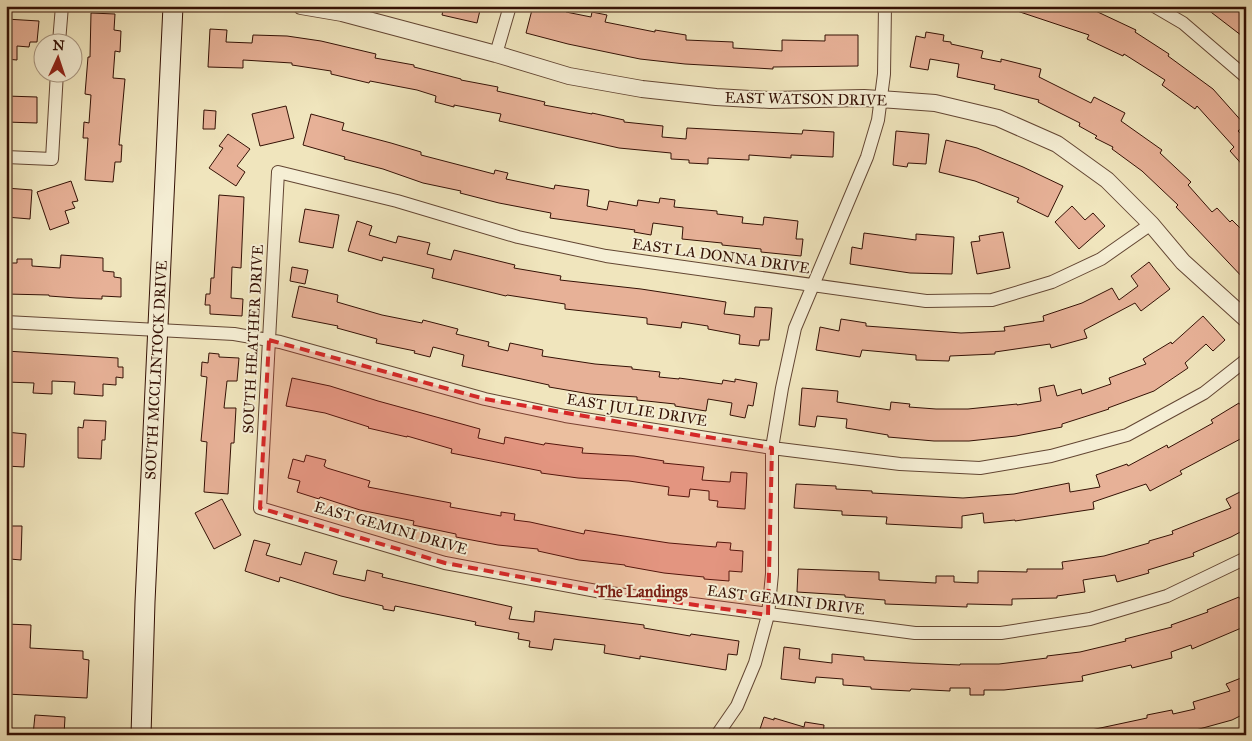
<svg xmlns="http://www.w3.org/2000/svg" width="1252" height="741" font-family="'IM FELL Great Primer',serif">
<style>
.building{fill:#e7b197;stroke:#341105}
.lines{fill:none;stroke-linecap:round;stroke-linejoin:round}
.minor-casing{stroke:#634633;stroke-width:14}
.tertiary-casing{stroke:#634633;stroke-width:18}
.secondary-casing{stroke:#341105;stroke-width:21}
.minor{stroke:#f5eed4;stroke-width:12}
.tertiary{stroke:#f5eed4;stroke-width:16}
.secondary{stroke:#f5eed4;stroke-width:19}
.marked{fill:#d62828;fill-opacity:0.2;stroke:#d62828;stroke-width:4;stroke-dasharray:10 6;stroke-linejoin:round}
.labels{text-anchor:middle;dominant-baseline:central;stroke-width:4;stroke-linejoin:round;paint-order:stroke}
.street-label{font-size:15px;fill:#341105;stroke:#f5eed4}
.neighbourhood-label{font-size:16px;font-weight:bold;fill:#7a1f14;stroke:#f5eed4}
</style>
<rect width="100%" height="100%" fill="#f0e5bd"/>
<filter id="stains"><feTurbulence type="fractalNoise" baseFrequency=".004" numOctaves="4"/><feColorMatrix values="0 0 0 0 .2 0 0 0 0 .09 0 0 0 0 .02 0 0 0 .5 -.17"/></filter>
<radialGradient id="worn" r=".72"><stop offset=".6" stop-color="#630" stop-opacity="0"/><stop offset="1" stop-color="#630" stop-opacity=".3"/></radialGradient>
<path class="building" d="M444,6H481L477,23L442,15Z
M533,6H558L567,9L566,12L591,17L592,12L607,15L605,22L655,32V30L686,35V40L733,42V48L782,51V40L825,41V35H858V66L773,67V69L685,64L640,59L568,44L526,33Z
M1011,6H1085L1136,30L1135,32L1169,54L1168,56L1213,89L1245,125L1238,131L1245,138L1246,137V169L1230,151L1234,147L1197,106L1195,109L1162,85L1165,80L1124,54L1123,56L1087,39L1089,35L1011,9Z
M1203,6H1246V39Z
M91,13L115,14L114,30L121,31L120,52L115,51L113,78L125,79L119,145H122L121,162H115L113,182L85,180L88,138H83L84,122L89,123L91,95L85,94L88,57H90Z
M6,19L39,21L37,42H30L29,47L17,46V60L6,59Z
M210,29L227,30L226,42L252,43L253,35L287,36L321,41L376,54L375,58L414,65V67L461,79V80L498,87L497,91L545,102L544,105L592,114V113L624,120V122L663,126L662,137L686,139L687,128L802,134L803,130L834,132L833,157L791,155V158L749,155V160L708,158V164L689,163V160L671,159V153L619,148L499,121L501,114L454,105V107L435,102L436,96L417,90L370,81L369,83L331,74V71L292,65V63L243,60V68L208,67Z
M926,32L944,35L943,41L951,42V44L983,51L981,58L1001,62V59L1041,69L1039,77L1091,103L1094,97L1125,113L1121,121L1162,150L1160,153L1191,182L1188,185L1212,212L1217,208L1230,222L1232,220L1246,234V281L1176,207L1178,205L1142,171L1112,149L1113,147L1095,138L1097,136L1079,126L1080,123L1038,102L1039,100L994,89L995,85L957,77L959,64L930,59L928,70L910,67L916,36L925,38Z
M6,96L37,97V123L6,122Z
M286,106L294,138L260,146L252,114Z
M204,110L216,111L215,129H203Z
M311,114L344,123L342,130L391,143L421,152V155L494,174L495,170L508,173L506,179L554,189L555,185L589,190L587,206L607,210L609,201L637,206L638,200L659,203L660,198L675,200L674,207L717,211V214L743,217L742,223L763,225L764,217L798,221L796,239H803L801,256L761,252V249L722,245V243L682,239L683,227L653,223L651,235L634,232L635,230L550,218L551,213L499,203L460,193L461,191L423,183L383,169L344,159L345,157L303,145Z
M896,131L929,134L926,164L908,163L907,167L893,165Z
M228,134L250,149L237,166L245,172L236,186L209,168L223,148L219,146Z
M946,140L977,148L1023,167L1063,186L1048,217L1017,202L1019,198L975,181L939,172Z
M71,181L78,201L72,202L75,208L65,211L69,223L50,230L37,192Z
M6,188L32,190L30,219L6,217Z
M219,195L244,197L241,268L232,267L231,298L243,299L242,316L210,314V305H205L206,294H210L211,278H214Z
M1072,206L1085,220L1093,213L1105,226L1079,249L1055,222Z
M305,209L339,215L333,248L299,242Z
M357,221L372,226L369,235L396,243L398,236L430,243L427,254L451,260L454,250L515,265L514,268L561,276L560,280L641,289L726,302L724,314L754,317L755,307L772,308L769,340H760L759,346L739,344L740,335L708,329V326L682,322L681,328L647,324V318L565,309V304L507,295L506,296L432,278L434,269L383,257L382,261L348,251Z
M1003,232L1010,268L977,274L971,242L980,241L979,236Z
M864,233L916,240V234L954,237L952,274L910,273L850,264L852,247L862,249Z
M61,255L103,258V271L114,272V277L121,278V297L102,296V299L76,298L49,296V295L6,294V263H17V259H32V266L60,268Z
M1149,262L1170,289L1141,311L1135,303L1084,330L1087,338L1051,348L1050,344L995,352V354L950,356L949,361L916,360V355L862,350L860,357L816,350L820,327L839,331L841,319L866,323V326L961,333L1005,331L1004,327L1044,321L1043,316L1082,303L1112,288L1119,300L1138,286L1131,276Z
M292,267L308,270L305,284L290,281Z
M299,286L338,295L337,302L382,315L422,323L423,320L458,329L456,334L489,342L488,346L508,351L510,343L543,350L542,356L595,364L632,367V369L660,372L659,377L679,379V378L722,384L723,380L735,382V379L757,383L753,406L748,405L745,418L730,415L732,403L708,399L706,411L675,406V404L637,400V397L590,394L549,387V385L462,366L464,355L433,347L430,357L414,353L415,351L376,343L377,339L337,328L338,326L292,317Z
M1203,316L1225,340L1213,351L1206,344L1185,363L1188,368L1154,391L1108,408L1109,409L1062,424V427L1016,436L969,441H934L888,437V435L846,428L847,419L817,416L815,427L799,425L802,388L838,391L837,402L890,410L891,402L910,404L909,407L936,409H968L1017,404V405L1041,401L1039,388L1054,385L1057,396L1081,389L1082,394L1111,384L1109,378L1146,364L1143,359L1171,342L1172,344Z
M6,351L118,358V367H123V378L116,377V385L103,384V396L74,394L75,382L52,381V394L33,393L34,383L6,382Z
M209,353L219,354V357L239,358L237,381H227L224,408H236L234,443H231L228,494L204,492L207,442L201,441L207,377L201,376L202,362L208,363Z
M292,378L330,386L378,401L480,429L478,438L504,444L505,437L544,445L545,443L583,448L582,453L634,456L664,461L663,463L704,467L702,480L730,482L731,472L747,473L745,509L717,507L718,501L709,500V491L690,489L689,497L668,495L669,487L629,481L578,478L541,473V471L451,453L452,449L407,436V437L368,428L369,427L325,413L286,406Z
M1239,403L1246,413V436L1180,471L1182,474L1150,491L1146,484L1093,502L1094,509L1015,521V520L984,523L983,513L962,516V528L886,524L887,517L842,515V511L794,508L796,484L836,486V489L872,491V493L963,498L1014,494L1069,483L1070,492L1100,487L1096,475L1127,464L1128,466L1167,445L1168,448L1213,423L1211,420Z
M84,420L106,421L105,440H102L101,459L78,458V427L83,428Z
M6,432L26,434L24,467L6,466Z
M306,455L326,460L324,466L327,468L370,481L368,487L451,503L450,507L501,516V512L515,514L514,520L530,522L584,534L585,530L669,543L716,547L717,542L731,543L730,550L743,551L742,572L729,571V581L704,579V577L664,573L625,566V565L579,560L538,551V549L498,545L456,537V534L413,525L414,521L360,510L320,497L319,499L297,492L300,481L288,478L293,459L304,462Z
M1246,489V529L1231,537L1193,553L1194,556L1148,570L1149,573L1117,582L1115,575L1083,580L1085,592L1057,596V598L1012,599V605L967,604V607L885,604V600L845,597V595L797,592L798,569L879,572V580L936,583V576H954V582L978,583V571L1027,572V569H1063L1062,562L1104,556L1149,543V541L1173,534L1172,531L1231,508L1226,499Z
M222,499L241,535L214,549L195,513Z
M6,526H22L21,560L10,559V550H6Z
M254,540L270,544L266,555L301,565L305,552L337,561L333,574L365,581L367,570L383,574L382,577L512,607L509,619L534,622L535,611L644,625V628L690,636L691,634L739,641L737,655L728,654L726,670L640,656V659L604,653L605,645L554,639L552,650L529,647L530,641L518,639L519,633L475,625L476,622L395,606L394,611L383,609V606L341,596L280,577L279,582L245,571Z
M1239,597L1246,612V626L1192,649L1191,645L1171,652L1172,658L1132,668L1131,665L1082,676L1083,681L1004,690H984V695H970V688H950V691L911,689L910,691L871,689V687L843,685V679L816,677L815,683L781,679L784,647L800,649L799,659L832,663V654L864,657V660L912,663L960,665V664H999L1047,658V656L1080,652L1126,641L1125,639L1172,627L1171,625L1208,612L1207,610Z
M6,624L31,625L30,648L83,651V659L89,660L87,698L6,694Z
M1246,676V713L1232,720L1192,731V734L1187,735H1091V730L1147,718V715L1172,710L1173,714L1195,709L1193,702L1230,691L1226,684Z
M35,715L65,717L64,735H33Z
M764,717L774,720V718L804,727L805,722L824,725L823,735H758Z"/>
<g class="lines">
<defs>
<path id="minor" d="M1154,6L1183,23L1246,77
M59,42L62,6
M496,54L510,6
M6,157L52,159L57,72
M1151,224L1101,259L1052,282L992,300L926,301L606,256L518,237L397,201L278,172L260,508L445,563L602,592L915,633H1001L1090,619L1167,596L1246,558
M6,322L234,334L280,342L485,399L565,416L772,448L900,464L980,468L1051,456L1127,435L1204,393L1246,360
M717,735L737,706L755,663L768,615L772,574V448L782,388L795,328L867,157L878,120L884,74L885,6"/>
<path id="tertiary" d="M301,6L342,13L496,54L569,76L642,89L716,97L770,100L864,98L894,100L935,103L998,118L1057,144L1107,180L1151,224L1183,262L1246,319"/>
<path id="secondary" d="M141,735L145,602L173,6"/>
</defs>
<use href="#minor" class="minor-casing"/>
<use href="#tertiary" class="tertiary-casing"/>
<use href="#secondary" class="secondary-casing"/>
<use href="#minor" class="minor"/>
<use href="#tertiary" class="tertiary"/>
<use href="#secondary" class="secondary"/>
</g>
<path class="marked" d="M269,340L485,399L772,448L768,615L602,592L445,563L260,508Z"/>
<g class="labels">
<g class="street-label">
<text transform="translate(806 99) rotate(1)">EAST WATSON DRIVE</text>
<text transform="translate(721 256) rotate(8)">EAST LA DONNA DRIVE</text>
<text transform="translate(253 339) rotate(-87)">SOUTH HEATHER DRIVE</text>
<text transform="translate(156 370) rotate(-87)">SOUTH MCCLINTOCK DRIVE</text>
<text transform="translate(637 410) rotate(9)">EAST JULIE DRIVE</text>
<text transform="translate(391 528) rotate(16)">EAST GEMINI DRIVE</text>
<text transform="translate(786 600) rotate(7)">EAST GEMINI DRIVE</text>
</g>
<g class="neighbourhood-label">
<text x="642" y="591">The Landings</text>
</g>
</g>
<rect width="1252" height="741" fill="none" stroke="#f0e5bd" stroke-width="25"/>
<rect x="8" y="8" width="1237" height="726" fill="none" stroke="#341105" stroke-width="2.5"/>
<rect x="12" y="12" width="1227" height="716" fill="none" stroke="#341105"/>
<g transform="translate(58 58) rotate(3)"><circle r="24" fill="#f5eed4" stroke="#a89681"/>
<path d="M0-4L9 19L0 12L-9 19Z" fill="#8f2418"/>
<text y="-8" font-size="14" font-weight="bold" text-anchor="middle" fill="#341105">N</text>
</g>
<rect width="100%" height="100%" filter="url(#stains)"/>
<rect width="100%" height="100%" fill="url(#worn)"/>
</svg>
